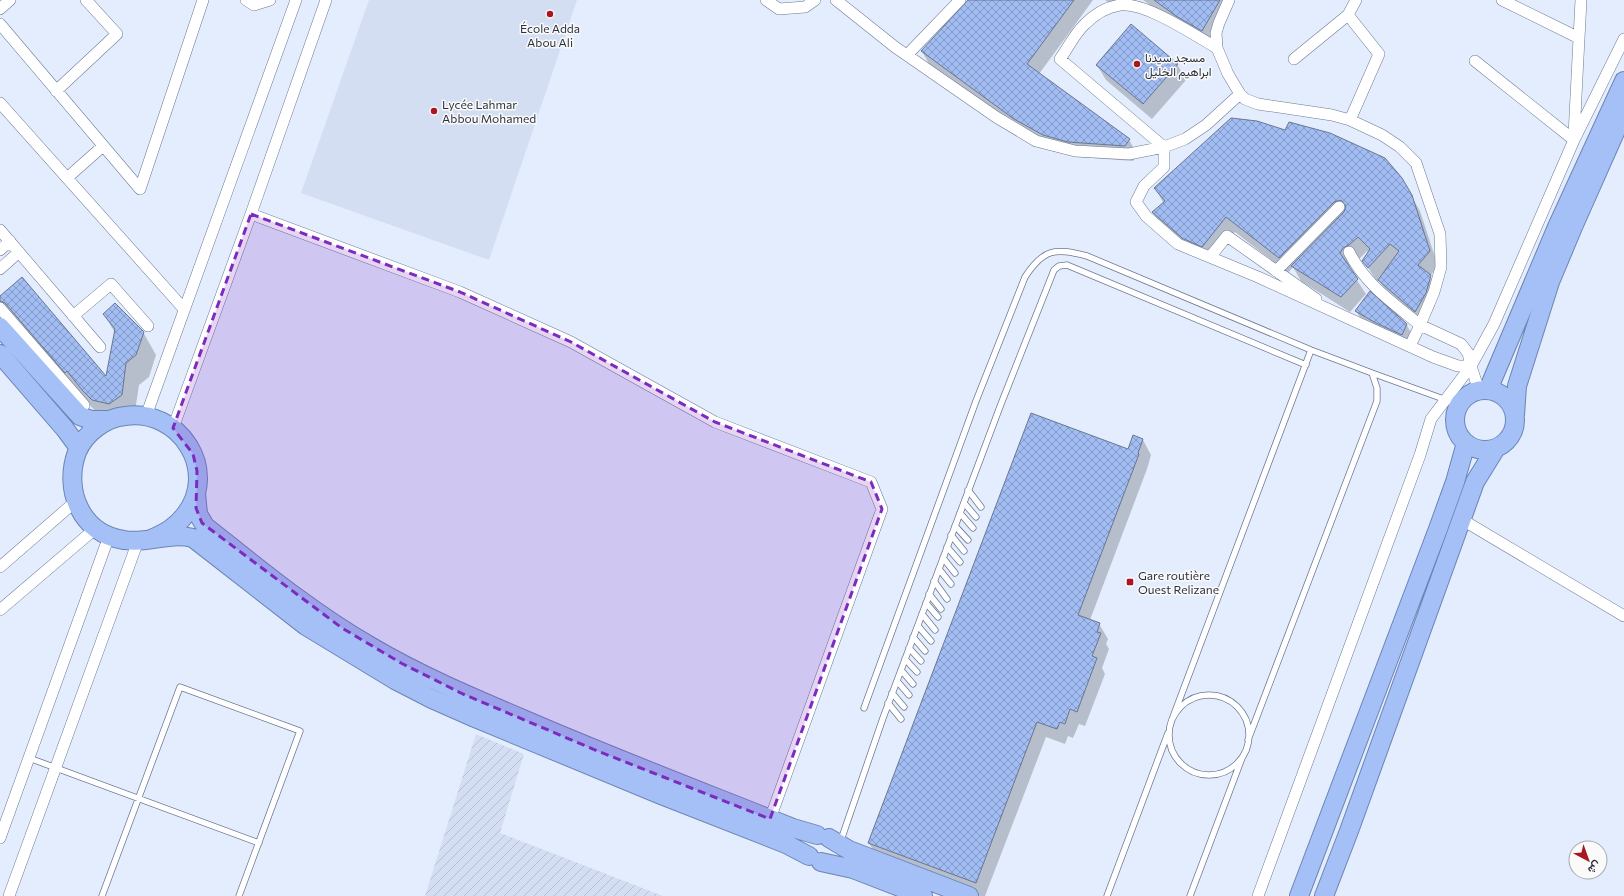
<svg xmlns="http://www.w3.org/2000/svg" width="1624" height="896" font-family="Commissioner,Vazirmatn,sans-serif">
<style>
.built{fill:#d3def3}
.industrial{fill:url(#industrial-furrows)}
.shadow{fill:#0003}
.building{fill:url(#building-cross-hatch);stroke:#6a768f}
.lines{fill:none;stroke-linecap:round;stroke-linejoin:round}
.service-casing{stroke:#6c7992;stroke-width:7}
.minor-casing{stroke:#6c7992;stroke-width:12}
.trunk-casing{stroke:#6c84b4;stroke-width:20}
.service{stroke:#fff;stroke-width:5.5}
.minor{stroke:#fff;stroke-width:11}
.trunk{stroke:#a4c0f6;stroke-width:18}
.marked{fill:#7b2cbf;fill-opacity:0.2;stroke:#7b2cbf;stroke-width:3;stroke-dasharray:8 5;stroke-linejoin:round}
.poi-dot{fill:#aa161f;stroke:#fafafa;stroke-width:1.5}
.labels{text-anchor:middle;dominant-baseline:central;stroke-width:3;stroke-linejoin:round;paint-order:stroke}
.poi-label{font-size:12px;fill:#2c323d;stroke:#fafafa;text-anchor:start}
</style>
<defs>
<pattern id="industrial-furrows" width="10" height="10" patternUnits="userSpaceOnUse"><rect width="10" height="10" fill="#d3def3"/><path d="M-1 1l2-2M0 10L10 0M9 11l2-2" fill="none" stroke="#b5bfd1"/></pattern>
<pattern id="building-cross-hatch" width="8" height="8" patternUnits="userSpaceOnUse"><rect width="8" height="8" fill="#a1bdf4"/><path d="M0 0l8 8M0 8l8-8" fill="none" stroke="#839ac7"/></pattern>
</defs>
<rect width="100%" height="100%" fill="#e4edfe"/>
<path class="built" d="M369,0H577L489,260L301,193Z"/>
<path class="industrial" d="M476,734L524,754L500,833L663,896H425Z"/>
<path class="shadow" d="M971,0H1093L1039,74L1129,140L1138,155L1133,161L1077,157L1052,149L930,66L922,51Z
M1105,0H1119L1115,7Z
M1143,0H1227L1232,8L1211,45L1186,31Z
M1177,64L1186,80L1152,119L1106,80L1097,65Z
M1401,179L1420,211L1438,266L1430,276L1439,291L1434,308L1424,326L1388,295L1379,280L1377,282L1364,261L1369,253L1367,251L1358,260L1354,261L1349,268L1366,294L1350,312L1301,281L1293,267L1288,273L1235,232L1211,261L1162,227L1153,212L1164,204L1155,188Z
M0,297L107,378L115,333L104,314L143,332L156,355L149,377L139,385L134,418L122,426L105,422L0,304Z
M1356,311L1406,324L1413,336L1408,346L1363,322Z
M1143,440L1151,455L1147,469L1090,620L1099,624L1108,639L1106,644L1109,649L1102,668L1105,674L1085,726L1079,724L1073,738L1068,736L1065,744L1046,737L985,896H980L878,858L869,843L1129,451Z"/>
<path class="building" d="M968,0H1074L1027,64L1130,139L1125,146L1068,142L1043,135L1014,119L921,51Z
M1154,0H1220L1202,31L1176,16Z
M1131,24L1178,64L1143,104L1096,65Z
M1231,118L1257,121L1285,130L1289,122L1330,133L1385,158L1402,178L1412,195L1430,251L1418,265L1431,275L1426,293L1415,312L1378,280L1399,251L1390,244L1368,268L1362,261L1370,249L1358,237L1349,245L1343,248L1340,253L1358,279L1341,297L1291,266L1344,212L1346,206L1341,200L1334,202L1279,258L1226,217L1202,247L1182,238L1152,212L1165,201L1154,188Z
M22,277L106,376L115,329L103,314L115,303L144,332L136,355L126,363L122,395L109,404L92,400L82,390L67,371L65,373L5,303L0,301V296Z
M1370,291L1407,324L1402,335L1374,322L1355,311Z
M1031,413L1128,449L1133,435L1143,439L1138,453L1139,454L1078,615L1100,623L1097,632L1101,633L1092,656L1097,658L1077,712L1070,709L1065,724L1060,722L1057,729L1037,722L976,883L868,843Z"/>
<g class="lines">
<defs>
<path id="service" d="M1372,373L1460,405
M968,490L981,507
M964,503L976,517
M960,513L973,528
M955,526L968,540
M951,535L964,551
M947,547L960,562
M943,558L955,573
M939,569L951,584
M934,581L947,599
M929,594L941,609
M926,603L938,617
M922,614L935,630
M918,626L931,641
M913,637L925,651
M909,648L921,661
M905,659L917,672
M901,670L913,684
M897,681L909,695
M892,693L904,707
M1169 735a40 40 0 1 1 80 0a40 40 0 1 1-80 0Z
M888,703L901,719
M864,708L976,401L1025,277C1044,248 1055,248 1087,256L1311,350L1372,373L1377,388V401L1248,740
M1173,717L1311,350
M29,758L259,843
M840,843L883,718L1001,404L1054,270L1059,266L1067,265L1306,365
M102,896L180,687L300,731L239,896
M1107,896L1168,733
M1190,896L1242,758"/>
<path id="minor" d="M246,0L254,5L270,0
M766,0L779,9L805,7L815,0
M836,0L895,47L996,117L1036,141L1075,151L1129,154L1164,147L1185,139L1206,125L1240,94
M1229,0L1219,23L1216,33L1217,48L1228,74L1240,94L1245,99L1258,104L1332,115L1350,120L1382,135L1400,147L1416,163L1440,234L1441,267L1434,292L1420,325L1461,344L1468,353L1471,366L1494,324L1574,140L1624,39
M1502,0L1579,38
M0,9L10,0
M1348,15L1379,54L1350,120
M0,24L140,189L203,0
M1217,48C1194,35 1146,2 1120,5C1106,7 1094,15 1085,24C1075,33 1068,48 1060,59L1164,147V167L1144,186L1136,202L1146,216L1178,244L1258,277L1433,357L1458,366H1471L1479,391
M907,55L960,0
M1294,59L1348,15L1356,0
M1475,61L1574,140
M56,91L117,34L86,0
M0,103L184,309
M1574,135L1581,0
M67,178L103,146
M251,214L460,292L571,342L715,422L871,482L882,509L770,819
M0,230L100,347
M0,250L10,241
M1349,252C1365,284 1393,303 1420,325L1410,346
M1210,257L1227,236L1316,299
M0,269L19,252
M1276,271L1339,207
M0,308L84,405
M73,316L111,284L148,326
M146,416L296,0
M173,428L251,214L326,0
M1461,519L1624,616
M0,567L76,501
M0,610L96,528
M0,838L109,536
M9,896L138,541
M1258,896L1420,455L1431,419L1471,366"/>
<path id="trunk" d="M0,327L80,416L91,420H108
M0,354L65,429L79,448
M1488,390L1557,227L1624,81
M1455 420a30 30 0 1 1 60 0a30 30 0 1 1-60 0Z
M1515,415L1517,386L1550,282L1573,227L1624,112
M196,493L198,514L205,526C258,568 311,612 370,646C419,675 471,697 523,719C613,758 703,792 793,828L817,835
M151,539C165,533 176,527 185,515C220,470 179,408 125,416C105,418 85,433 77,452C63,490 81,534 124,540C147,544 169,532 193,538L306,626L395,680L432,699L475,718L661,795L786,844L809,856
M829,838L849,850L969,896
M821,862L853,869L923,896
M1299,896L1438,529L1455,482L1466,443
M1324,896L1349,831L1475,482L1496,448"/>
</defs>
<use href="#service" class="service-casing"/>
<use href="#minor" class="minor-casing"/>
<use href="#trunk" class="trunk-casing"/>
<use href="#service" class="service"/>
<use href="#minor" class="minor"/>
<use href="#trunk" class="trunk"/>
</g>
<path class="marked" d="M251,214L460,292L571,342L715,422L871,482L882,509L770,819L600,752L463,694L401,663L342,628L202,523L196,508L197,471L193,454L173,428Z"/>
<g class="poi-dot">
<circle cx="550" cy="14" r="4"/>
<circle cx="1137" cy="64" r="4"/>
<circle cx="434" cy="111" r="4"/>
<rect x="1126" y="578" width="8" height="8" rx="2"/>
</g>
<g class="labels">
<g class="poi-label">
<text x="550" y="28" text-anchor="middle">École Adda<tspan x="550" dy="14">Abou Ali</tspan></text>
<text x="1145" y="57">مسجد سيدنا<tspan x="1145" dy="14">ابراهيم الخليل</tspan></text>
<text x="442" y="104">Lycée Lahmar<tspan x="442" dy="14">Abbou Mohamed</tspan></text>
<text x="1138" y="575">Gare routière<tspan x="1138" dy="14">Ouest Relizane</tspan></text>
</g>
</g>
<g transform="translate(1588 860) rotate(139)"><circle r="19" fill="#fafafa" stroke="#a8aaae"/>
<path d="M0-3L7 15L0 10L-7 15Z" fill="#aa161f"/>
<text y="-6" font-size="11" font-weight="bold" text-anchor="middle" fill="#2c323d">ش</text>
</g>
</svg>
